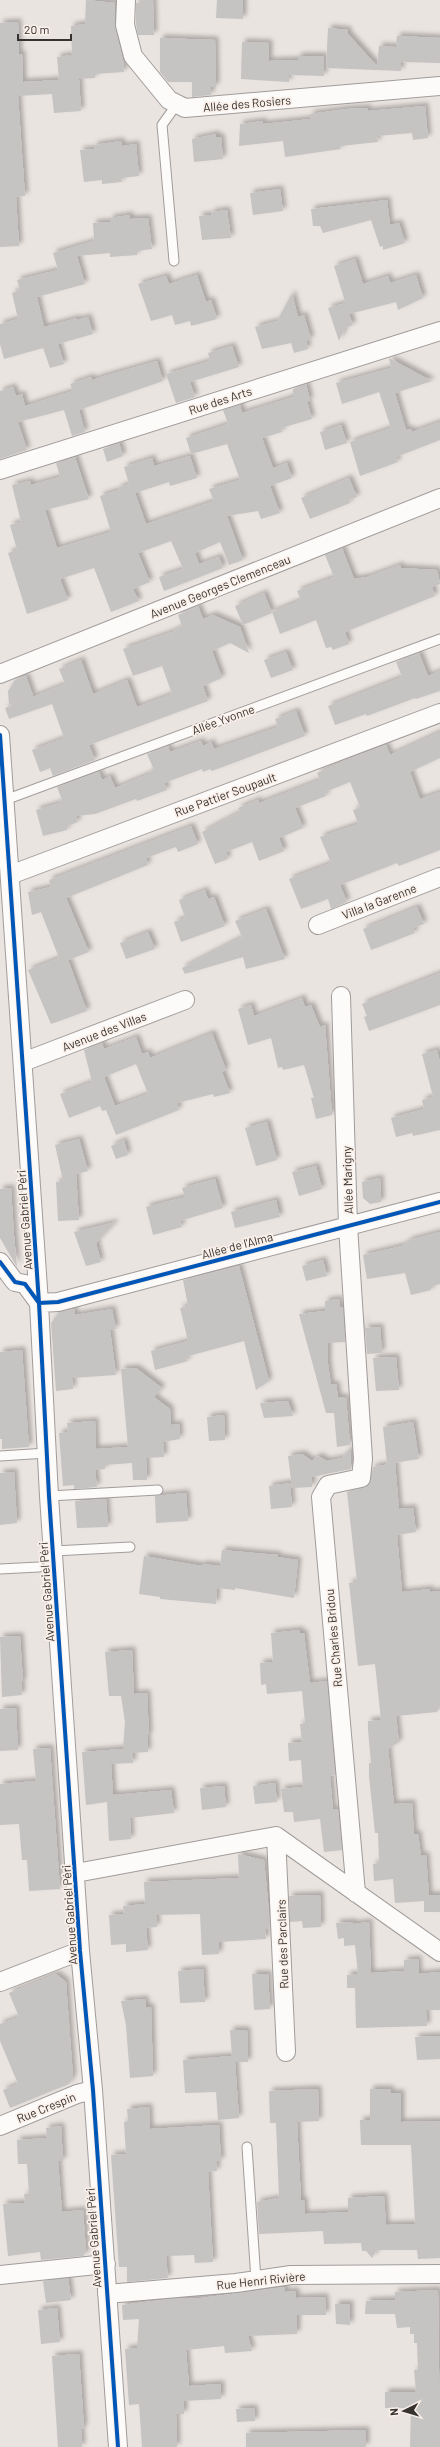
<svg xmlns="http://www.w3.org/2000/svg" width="440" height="2447" font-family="Barlow,sans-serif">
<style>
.building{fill:#c6c3c3;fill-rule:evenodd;filter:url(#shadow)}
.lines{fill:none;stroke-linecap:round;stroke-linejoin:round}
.lane-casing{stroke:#a19c9a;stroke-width:11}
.street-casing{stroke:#a19c9a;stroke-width:20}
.lane{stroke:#fcfbfa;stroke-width:9}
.street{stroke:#fcfbfa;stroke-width:18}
.cycleway-casing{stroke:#fbf0e9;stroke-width:6}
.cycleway{stroke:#0057b8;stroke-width:4}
.labels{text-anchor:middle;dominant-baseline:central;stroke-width:3.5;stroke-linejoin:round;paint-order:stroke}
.street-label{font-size:12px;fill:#36322f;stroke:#fbf0e9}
</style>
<defs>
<filter id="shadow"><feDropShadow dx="3.5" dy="-3.5" stdDeviation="2" flood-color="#0004"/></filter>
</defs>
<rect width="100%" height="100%" fill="#eae4e0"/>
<path class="building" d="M86,0L115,3V27L123,60L124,72L95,74V78L79,79L81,111L54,113L52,94L18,96L25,196L16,197L19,246L0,247V23L18,22L19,54H22L23,82L59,80L57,57L72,55L71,26L85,24Z
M140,0H153L154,35H138L136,24V3H140Z
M217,0H243V19L216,18Z
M328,28L348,30V34L377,66L379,46L396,47L397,36L440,38V63L401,62V71L326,68Z
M160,38L215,40L216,87H211V95L192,97V82H168L160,72Z
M242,42L269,43V61L298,60V56H324V76L289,75V82L241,79Z
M425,106L428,138L413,140L412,133L377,136L378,142L340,146L341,149L285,157L283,141L239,146L240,124L263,121V124L311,119L310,114L347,109L368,108V111Z
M216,134V137H221L223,159L194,162L192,139Z
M121,141L122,146L136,144L139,176L121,178L122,182L102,184V180L84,182L80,150L95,149L94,145Z
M280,189L283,211L253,215L250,193Z
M387,200L390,225L399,223L405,243L383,250V246L380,247L371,220L323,233L320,226H313L311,209Z
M227,210L231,238L202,240L199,216L212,215L211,212Z
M130,215V219L148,218L152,249L137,251V255L110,257V253L77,256L85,284L37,297L44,327L77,318V320L88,317L93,334L58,344L64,364L50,368L43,348L4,359L0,344V324L18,319L12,293L20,290L17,280L58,270L53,253L94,241L93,223L110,222V218Z
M355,259L363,284L388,276L390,283L416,275L423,298L398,310L396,302L349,314L353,325L345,328L339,341L328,308L345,303L346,305L334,266Z
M197,275L206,302L211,300L217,319L191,326L190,321L175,325L172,315L151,321L138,284L166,276L169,284Z
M292,293L298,317L304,315L311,339L306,341L308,349L294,353L291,343L262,349L255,327L277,321Z
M232,346L239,367L190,382L195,397L176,403L166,374L210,361L208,353Z
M389,358L432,381L395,393L406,430L411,429L412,432L440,422V440L396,457L398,462L360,476L350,442L391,428L379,392L342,404L336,383L391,368Z
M157,361L163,381L79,410L85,432L72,436L64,410L18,422L27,450L0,459V391L13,387L16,396L22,394L25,406L73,391L70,384L91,377L92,380L101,377Z
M306,384L310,400L307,401L312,419L281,428L282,432L262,438L273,468L287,463L292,478L270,486L280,513L261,519L258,511L227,516L243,560L229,565L220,542L195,553L199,564L219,557L223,568L164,591L159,577L183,569L171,541L138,553L150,582L133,589L139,601L111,612L94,568L60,579L68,600L27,614L8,553L17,550L10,525L21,522L12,485L30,481L31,485L60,477L56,463L75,457L89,499L45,510L57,548L111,532L100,496L119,490L118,488L129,484L124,467L152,458L154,466L190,456L197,478L170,486L169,482L135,493L146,524L214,501L209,489L240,480L227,444L191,454L186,438L228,424L223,410L240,405L242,413L293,397V389Z
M341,425L347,443L325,450L320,432Z
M119,443L123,456L107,462L103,449Z
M349,478L357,497L349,500L350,503L310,519L301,498Z
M342,548L354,579L367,577L400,565L401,568L437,570L440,584L432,587L435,596L345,632L349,644L333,650L331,647L326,648L316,620L280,634L272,612L301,600L297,591L334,577L325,555Z
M264,593L272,613L243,625L235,606Z
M198,606L203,619L213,615L240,627L249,653L230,643L212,651L222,678L203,686L208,701L89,745L95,760L53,776L50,768L40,772L32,750L64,738L52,704L9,719L5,708L65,684L59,669L81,660L93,694L127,680L137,707L172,694L162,666L133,676L123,649L172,632L182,626L178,615Z
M286,652L293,670L271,678L264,660Z
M419,653L428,676L440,671V691L416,699L415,698L367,716L366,714L335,725L328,706L402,677L396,662Z
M26,676L33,696L9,705L8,691L15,680Z
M296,711L305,736L212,771L210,769L203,772L202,769L164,783L167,790L137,801L136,799L95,814L76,816L78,822L67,826V830L43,836L36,810L60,803L59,801L62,800L57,787L99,772L102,780L110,776L115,788L149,774V772L154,770L147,754L168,746L170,752L201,741L203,746L211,742L214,749L278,727L275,719Z
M440,732V758L410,772L420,799L440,792V850L399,866L397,863L340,885L347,902L331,909L328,899L301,909L289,879L331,863L320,837L358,824L353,810L360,807L350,782L325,792L326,796L295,808L303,828L279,838L284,851L259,861L252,842L226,852L228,859L215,864L202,832L240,812L238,808L258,800L259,803L320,780L317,773L360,755L386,745L390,755Z
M191,826L198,844L178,852L176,847L146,858L148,865L66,898L89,952L68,960L87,1011L51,1024L28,970L59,958L41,912L32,915L28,892L51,887L49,880Z
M205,890L208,899L214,897L225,926L181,942L174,922L185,918L179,900Z
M417,907L424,924L413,928L415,933L371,950L363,929Z
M266,909L285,959L246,969L243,957L185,974L182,968L242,937L235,921Z
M148,932L155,949L126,959L120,943Z
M440,973V1005L369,1031L364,1017L367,1016L362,1004Z
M302,998L305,1007L311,1005L320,1027L325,1025L332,1115L316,1119L311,1098H314L304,1065L283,1070L282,1067L278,1068L271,1038L248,1045L238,1009L251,1005L254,1016Z
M212,1033L226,1070L222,1072L230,1093L214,1097L213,1094L177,1103L179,1110L116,1135L106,1110L102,1111L100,1106L69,1118L60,1094L92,1082L84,1050L102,1043L104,1049L136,1037L142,1054L148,1052L150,1058ZM136,1064L148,1094L115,1106L104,1077Z
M437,1050L440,1062V1130L413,1136L412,1133L396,1137L391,1118L424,1109L422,1100L433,1097L422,1054Z
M267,1122L277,1160L256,1166L245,1128Z
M79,1139L88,1171L76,1174L79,1220L58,1221L56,1182L63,1181L55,1145Z
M124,1140L128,1155L116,1159L111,1146Z
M316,1166L322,1189L299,1196L292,1172Z
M380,1178L381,1202L370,1204L363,1198L362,1182Z
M215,1179L223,1208L180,1221L182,1227L153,1235L146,1207L185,1197L182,1188Z
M11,1188L14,1236L17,1267L0,1238V1189Z
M276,1200L280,1217L235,1228L231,1212Z
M116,1222L96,1243L101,1262L86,1266L74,1232Z
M440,1232V1284L432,1286L431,1290L411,1295L405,1273L367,1279L363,1255L402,1246L410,1240Z
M323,1260L327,1276L306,1281L302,1266Z
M239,1266L269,1381L256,1390L244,1341L185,1357L188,1361L155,1370L151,1351L188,1341L180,1308L188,1306L183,1280Z
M339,1299L340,1307H343L345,1342L328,1343V1364L331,1385L336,1384L338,1397L346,1398L350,1445L337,1447L334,1413H326L299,1314L325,1311V1301Z
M74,1309L75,1315L112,1309L116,1329L110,1330L116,1375L72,1378L73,1389L56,1391L51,1323L59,1312Z
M364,1317L366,1328L380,1327L382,1353L367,1354Z
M22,1350L29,1447L2,1449V1439H0V1352Z
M396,1357L399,1390L376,1391L373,1358Z
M136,1368L162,1388L154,1397L170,1409L171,1425L179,1424L180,1439L163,1442L164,1457L146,1458L147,1480H133L132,1463L105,1465V1469L95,1470L97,1487L74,1489V1485L63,1486L59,1433L68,1432L67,1423L95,1421L96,1449L128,1447L121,1369Z
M288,1401L293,1416L264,1418L260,1403Z
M224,1415L225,1440L209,1441L207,1417Z
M413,1422L419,1459L387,1464L383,1427Z
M351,1447V1469L312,1477V1487L292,1488L288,1456L302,1454L312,1461L318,1456L327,1461L342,1458Z
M395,1463L399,1509L413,1508L416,1532L397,1535L402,1592L430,1589V1592L440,1591V1706L437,1712L396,1716L399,1742L388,1749L394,1804L412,1803L414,1834H418L421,1856L426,1855L429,1895H440V1912H424V1901L395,1903L393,1879L374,1881L373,1864L379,1863L378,1833H375L369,1776V1763H371L368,1730V1721L381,1720L375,1664L358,1666L349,1583L357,1582L347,1492L368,1485L373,1467Z
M14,1472L17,1523L0,1525V1473Z
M290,1483L292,1507L271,1509L269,1486Z
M186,1493L188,1521L156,1523L155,1496Z
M106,1499L108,1527L77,1528L75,1501Z
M222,1550L278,1555L277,1557L298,1560L294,1598L235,1588V1590L217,1588L216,1604L160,1599V1597L139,1594L144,1556L202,1566L203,1564L220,1566Z
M300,1630V1633H304L310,1683L327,1681L335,1775L330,1776L333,1810L338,1809L342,1850L324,1852L320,1819L294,1822L293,1812H284L281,1789L303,1787L301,1760L289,1761L288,1743L302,1742L300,1724L305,1723L302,1691L267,1694L266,1684L261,1685L260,1663L273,1662L271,1633Z
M20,1636L23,1682H21L22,1695L2,1697L0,1637Z
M132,1650L134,1694L147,1693L149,1735H147L148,1752L132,1753L133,1763L111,1764L113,1795L171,1790L174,1813L130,1818L131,1839L109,1841L107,1802L86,1805L82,1752L123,1749L125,1722L121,1696H109L105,1652Z
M16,1708L18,1750L0,1751V1709Z
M50,1748L60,1889L29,1891L27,1860H22L19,1824L0,1825V1784L36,1781L33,1749Z
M275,1783L277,1802L255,1804L253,1786Z
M224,1786L226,1807L202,1810L200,1788Z
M238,1854L264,1860L270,1923L269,1929H265L266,1939L219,1942V1954L202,1955L200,1914L156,1915L157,1927L146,1928L148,1950L126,1952V1944L111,1945L109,1915L124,1914L123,1906L145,1904L144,1882L239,1878Z
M320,1895L321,1927L303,1928L302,1921L290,1922L289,1896Z
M353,1922V1924L369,1922L371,1973L404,1971V1960L418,1959L419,1974L440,1972V2010H426L427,2026L356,2028L355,1988H347V1975L358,1974L355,1945L344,1946V1938L338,1939L336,1923Z
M203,1969L205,2002L180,2003L178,1971Z
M56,1974L66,1982L73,2077L69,2084L10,2108L3,2090L18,2084L0,2041V2024L19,2017L9,1993Z
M252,1974H268L270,2009L254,2010Z
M145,1999L146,2007H151L153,2076L130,2078L126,2025L121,2001Z
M230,2030H247L248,2062H235L239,2118L218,2120L216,2092L185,2093L183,2060L232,2056Z
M440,2036V2059L417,2060L415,2037Z
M318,2089L319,2121L297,2122L301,2200H304L305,2214L348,2212V2198L384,2196L386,2225L415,2224L411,2145H361L360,2120H370V2089H391L390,2093H401V2122L440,2121V2258L418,2259L417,2250H377L372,2258L366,2251H362L361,2243L324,2244L323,2231L259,2234L257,2202L279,2198L276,2123H270L269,2091Z
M149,2107L150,2129L219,2125L221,2161H216L217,2171L208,2172L213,2262L195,2263L194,2255L166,2256L168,2278L127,2282V2267H119L111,2155L126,2154L124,2122L128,2121L127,2109Z
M61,2126L63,2161H58L62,2212L83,2210L86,2252L83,2256L41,2260L40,2252L8,2256L3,2204L25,2203L24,2194H29L27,2164H18L17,2140L47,2138L46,2128Z
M68,2278L71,2300L46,2303L43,2281Z
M285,2287V2292L296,2291V2298L325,2297L326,2315H297V2334L248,2336L252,2351L225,2353L224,2346L186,2350L189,2386L221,2384V2399L184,2401V2414H176L177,2447H142L139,2404L129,2405L125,2349L137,2348L139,2319L123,2320L122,2305L169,2299L201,2298Z
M438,2290L440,2447H410L411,2408H385V2392H416L414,2370H418L417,2343H414V2334H410V2327L397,2328L395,2314H365L366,2301L395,2300V2292Z
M335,2304H350V2325L336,2324Z
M57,2308L60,2342L41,2344L38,2310Z
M79,2354L84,2428L81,2429L82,2447H58L52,2356Z
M254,2408L255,2421L237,2422L236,2409Z
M366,2430V2447H246V2433Z"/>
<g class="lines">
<defs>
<path id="lane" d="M174,261L162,125L177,104
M5,800L440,639
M0,1456L47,1453
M49,1496L158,1490
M54,1551L130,1547
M0,1569L39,1567
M247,2147L256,2280"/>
<path id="street" d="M126,0L125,25L133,56L169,100L185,108L440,86
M0,470L440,331
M0,674L440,498
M0,735L39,1303L49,1496L80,1951L93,2090L118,2447
M10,875L440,713
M318,925L440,877
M341,996L348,1226L363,1459L361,1478L328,1485L321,1497L356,1893
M23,1062L185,1000
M0,1262L15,1282L25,1284L39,1303
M39,1303L58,1302L440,1202
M276,1836L286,2052
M76,1873L276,1836L440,1952
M0,1982L80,1951
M0,2126L77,2094L93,2090
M0,2275L106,2264
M107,2294L236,2283L291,2275L440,2274"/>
</defs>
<use href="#lane" class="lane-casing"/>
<use href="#street" class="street-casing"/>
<use href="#lane" class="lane"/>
<use href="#street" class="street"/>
<defs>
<path id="cycleway" d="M0,735L39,1303L49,1496L80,1951L93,2090L118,2447
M0,1262L15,1282L25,1284L39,1303
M39,1303L58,1302L440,1202"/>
</defs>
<use href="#cycleway" class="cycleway-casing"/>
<use href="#cycleway" class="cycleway"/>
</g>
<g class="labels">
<g class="street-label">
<text transform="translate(247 103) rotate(-5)">Allée des Rosiers</text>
<text transform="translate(220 400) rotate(-18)">Rue des Arts</text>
<text transform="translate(220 586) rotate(-22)">Avenue Georges Clemenceau</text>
<text transform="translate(223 719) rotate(-20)">Allée Yvonne</text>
<text transform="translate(225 794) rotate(-20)">Rue Pattier Soupault</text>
<text transform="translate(379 901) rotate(-21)">Villa la Garenne</text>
<text transform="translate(104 1031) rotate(-21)">Avenue des Villas</text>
<text transform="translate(347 1180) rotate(-92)">Allée Marigny</text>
<text transform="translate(24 1220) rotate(-94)">Avenue Gabriel Péri</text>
<text transform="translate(237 1245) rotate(-15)">Allée de l'Alma</text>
<text transform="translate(46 1592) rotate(-94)">Avenue Gabriel Péri</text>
<text transform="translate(333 1638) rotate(-95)">Rue Charles Bridou</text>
<text transform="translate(69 1915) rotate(-94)">Avenue Gabriel Péri</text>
<text transform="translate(282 1944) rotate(-92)">Rue des Parclairs</text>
<text transform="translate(46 2107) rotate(-22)">Rue Crespin</text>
<text transform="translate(93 2238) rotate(-94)">Avenue Gabriel Péri</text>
<text transform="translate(261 2280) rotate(-6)">Rue Henri Rivière</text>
</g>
</g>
<g transform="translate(404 2411) rotate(265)" stroke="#fbf0e9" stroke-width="3" paint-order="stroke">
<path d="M0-3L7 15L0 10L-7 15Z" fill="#36322f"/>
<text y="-6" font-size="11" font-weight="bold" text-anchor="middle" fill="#36322f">N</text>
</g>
<path d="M18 34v6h53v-6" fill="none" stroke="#36322f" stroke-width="2"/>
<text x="24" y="34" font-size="12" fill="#36322f" stroke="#fbf0e9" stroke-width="3" paint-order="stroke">20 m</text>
</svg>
